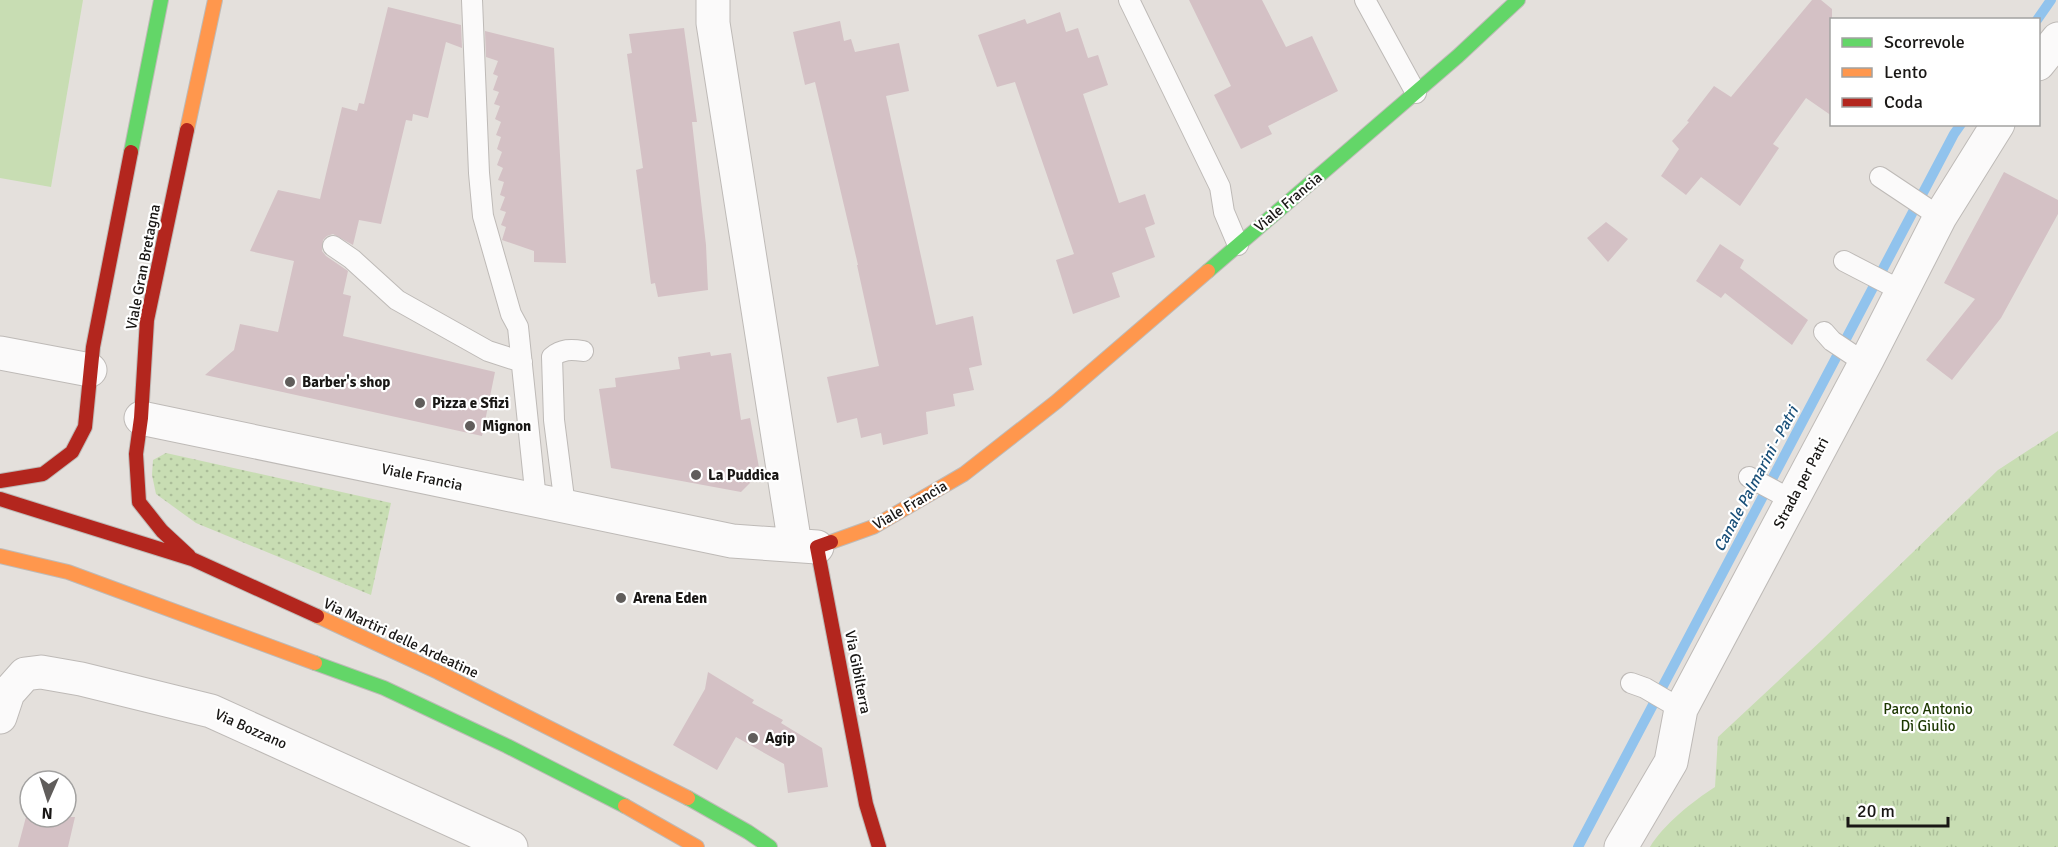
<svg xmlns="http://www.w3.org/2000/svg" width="2058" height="847" font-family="Signika,sans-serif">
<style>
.grass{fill:url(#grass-dots)}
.park{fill:url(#park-tufts)}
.garden{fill:#c8ddb3}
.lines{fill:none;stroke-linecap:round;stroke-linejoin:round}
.stream{stroke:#91c3ed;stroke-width:10}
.building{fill:#d4c1c5}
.lane-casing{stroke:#bebab7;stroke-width:22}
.street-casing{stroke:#bebab7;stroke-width:35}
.fast-casing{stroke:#bebab7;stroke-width:16}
.slow-casing{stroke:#bebab7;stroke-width:16}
.jam-casing{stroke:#bebab7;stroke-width:16}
.lane{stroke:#fbfafa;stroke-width:20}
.street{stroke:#fbfafa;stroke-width:33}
.fast{stroke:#63d668;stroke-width:14}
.slow{stroke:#ff974d;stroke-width:14}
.jam{stroke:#b3261e;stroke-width:14}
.poi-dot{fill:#605d5b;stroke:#fff;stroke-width:2}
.labels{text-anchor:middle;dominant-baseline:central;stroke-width:4.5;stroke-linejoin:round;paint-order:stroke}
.street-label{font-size:15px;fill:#191715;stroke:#fff}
.poi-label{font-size:15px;font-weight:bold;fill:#191715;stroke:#fff;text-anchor:start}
.park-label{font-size:15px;fill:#1c3700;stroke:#fff}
.water-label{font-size:16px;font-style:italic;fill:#1a5079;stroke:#fff}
</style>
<defs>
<pattern id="grass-dots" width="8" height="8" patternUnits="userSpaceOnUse" patternTransform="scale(1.5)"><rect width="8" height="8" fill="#c8ddb3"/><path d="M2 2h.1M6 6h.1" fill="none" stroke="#abbd99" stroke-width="1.8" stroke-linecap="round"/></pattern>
<pattern id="park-tufts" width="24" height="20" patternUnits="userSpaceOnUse" patternTransform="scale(1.5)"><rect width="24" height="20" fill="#c8ddb3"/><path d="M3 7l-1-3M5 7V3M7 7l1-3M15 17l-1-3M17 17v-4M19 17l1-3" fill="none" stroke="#abbd99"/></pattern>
</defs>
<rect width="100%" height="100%" fill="#e4e0dc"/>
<path class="grass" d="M166,453L391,503L371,595L196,523L156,494L152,475L153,460Z"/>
<path class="park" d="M2058,431V847H1650C1663,825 1693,801 1715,787L1718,737L1822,640L1998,470Z"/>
<path class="garden" d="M0,0H83L51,187L0,178Z"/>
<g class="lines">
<path class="stream" d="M2037,20L2051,0
M1578,847L1954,134L1961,124"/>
</g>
<path class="building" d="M1189,0H1262L1286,47L1312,36L1338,91L1268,126L1272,134L1241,149L1214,95L1231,86Z
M1812,0H1821L1832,9V116L1806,98L1773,144L1779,148L1740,206L1701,177L1686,195L1661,176L1679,149L1672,141L1689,122L1687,121L1714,86L1731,97Z
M388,7L461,25L462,48L446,42L428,118L413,114L412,121L406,120L381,224L359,220L353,245L333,234L327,236L323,240L322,251L326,256L348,271L343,294L351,296L343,336L495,372L482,436L205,375L234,350L240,324L278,332L294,261L250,251L278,190L320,199L342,107L357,111L359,103L364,104Z
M1060,12L1066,32L1078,28L1088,58L1098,55L1108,85L1083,94L1119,203L1145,194L1155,224L1145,228L1155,257L1112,273L1120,297L1073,314L1056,260L1074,254L1015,82L997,87L978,35L1025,19L1027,24Z
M840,21L844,41L851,39L855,52L899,43L909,91L886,96L936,325L973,316L982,365L969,368L974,390L953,394L955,406L926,412L928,434L883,445L881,433L861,438L857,418L837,423L827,377L879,366L857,265H858L815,82L805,85L793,32Z
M684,28L697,122H692L706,245L708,290L658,297L655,283L651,284L636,170L643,168L627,54L632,53L629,34Z
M485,31L554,48L566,263L534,262V251L502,240L506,227L501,225L506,212L500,210L505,197L500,195L504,182L498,180L503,168L497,165L502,152L497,149L501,137L496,135L501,122L495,119L500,106L494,104L499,92L493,90L498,76L493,74L498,61L486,57Z
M2004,172L2058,200V214L2001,318L1952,380L1926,360L1975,299L1944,283Z
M1606,222L1628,239L1608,262L1587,238Z
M1720,244L1744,260L1740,268L1808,320L1792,345L1725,293L1721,298L1696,281Z
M710,352L711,356L731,353L741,420L750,418L760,473L741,492L611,468L599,389L616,387L615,378L680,369L678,357Z
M708,672L754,700L752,703L783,720L781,723L822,748L828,787L788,793L784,764L736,737L717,770L673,745L705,689Z
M26,817H75L68,847H18Z"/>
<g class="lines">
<defs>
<path id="lane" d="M472,0L479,173L483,216L511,314L518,327L536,500
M1129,0L1220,187L1224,212L1238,245
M1365,0L1416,93
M1880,177L1940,217
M333,246L352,259L397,300L488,351L522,362
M1844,261L1902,291
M1824,332L1832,341L1865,363
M1749,477L1792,500
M565,506L554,420L552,357C562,349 571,349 583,351
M1631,683L1645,688L1681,709"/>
<path id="street" d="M713,0V23L795,545
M2038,64L2058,39
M0,353L90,370
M141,418L732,541L817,547
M0,717L8,693L25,674L41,672L81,679L211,711L511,847
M1621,847L1671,762L1681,709L1868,358L1940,217L1998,124"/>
<path id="fast" d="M131,152L161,0
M1208,271L1458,56L1518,0
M315,663L384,688L507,746L625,806
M688,798L748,832L770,847"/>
<path id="slow" d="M187,130L215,0
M831,542L873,527L964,474L1056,402L1208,271
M0,556L68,572L315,663
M317,616L438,672L688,798
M625,806L697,847"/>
<path id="jam" d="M187,130L147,320L141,418L136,454L139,502L162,531L189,556
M0,481L43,474L72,452L85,427L93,347L131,152
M0,499L192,559L317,616
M831,542L817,547L866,804L879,847"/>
</defs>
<use href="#lane" class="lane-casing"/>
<use href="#street" class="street-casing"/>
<use href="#fast" class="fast-casing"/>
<use href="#slow" class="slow-casing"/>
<use href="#jam" class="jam-casing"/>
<use href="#lane" class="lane"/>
<use href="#street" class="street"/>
<use href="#fast" class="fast"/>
<use href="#slow" class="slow"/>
<use href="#jam" class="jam"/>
</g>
<g class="poi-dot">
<circle cx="290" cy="382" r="6"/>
<circle cx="420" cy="403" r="6"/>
<circle cx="470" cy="426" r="6"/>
<circle cx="696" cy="475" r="6"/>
<circle cx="621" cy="598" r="6"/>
<circle cx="753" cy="738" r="6"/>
</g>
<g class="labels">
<g class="street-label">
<text transform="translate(1288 202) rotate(-40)">Viale Francia</text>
<text transform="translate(143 267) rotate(-79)">Viale Gran Bretagna</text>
<text transform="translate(422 477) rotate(12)">Viale Francia</text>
<text transform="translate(1801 483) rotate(-62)">Strada per Patri</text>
<text transform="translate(910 505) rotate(-30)">Viale Francia</text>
<text transform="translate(401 638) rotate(25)">Via Martiri delle Ardeatine</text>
<text transform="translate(858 672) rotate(79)">Via Gibilterra</text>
<text transform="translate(251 729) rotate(24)">Via Bozzano</text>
</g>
<g class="poi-label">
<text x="302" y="382">Barber's shop</text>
<text x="432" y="403">Pizza e Sfizi</text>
<text x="482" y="426">Mignon</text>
<text x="708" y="475">La Puddica</text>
<text x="633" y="598">Arena Eden</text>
<text x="765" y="738">Agip</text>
</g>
<g class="park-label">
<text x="1928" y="709">Parco Antonio<tspan x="1928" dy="17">Di Giulio</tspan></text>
</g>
<g class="water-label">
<text transform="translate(1756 479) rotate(-62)">Canale Palmarini - Patri</text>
</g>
</g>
<rect x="1830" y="18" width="210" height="108" fill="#ffffff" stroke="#a3a2a1" stroke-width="1.5"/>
<rect x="1842" y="38" width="30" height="9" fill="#63d668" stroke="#a3a2a1" stroke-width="1.5"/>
<text x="1884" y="48" font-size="18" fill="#191715">Scorrevole</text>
<rect x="1842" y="68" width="30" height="9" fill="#ff974d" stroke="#a3a2a1" stroke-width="1.5"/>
<text x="1884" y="78" font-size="18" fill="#191715">Lento</text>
<rect x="1842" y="98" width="30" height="9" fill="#b3261e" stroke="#a3a2a1" stroke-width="1.5"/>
<text x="1884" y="108" font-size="18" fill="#191715">Coda</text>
<g transform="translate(48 799) rotate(183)"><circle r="28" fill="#ffffff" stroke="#a3a2a1" stroke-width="1.5"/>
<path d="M0-4.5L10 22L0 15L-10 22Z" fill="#605d5b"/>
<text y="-9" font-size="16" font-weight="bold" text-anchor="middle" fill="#191715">N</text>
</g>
<path d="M1848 817v9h100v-9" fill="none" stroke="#191715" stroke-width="3"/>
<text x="1857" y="817" font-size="18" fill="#191715" stroke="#ffffff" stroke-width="4.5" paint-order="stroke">20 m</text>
</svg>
